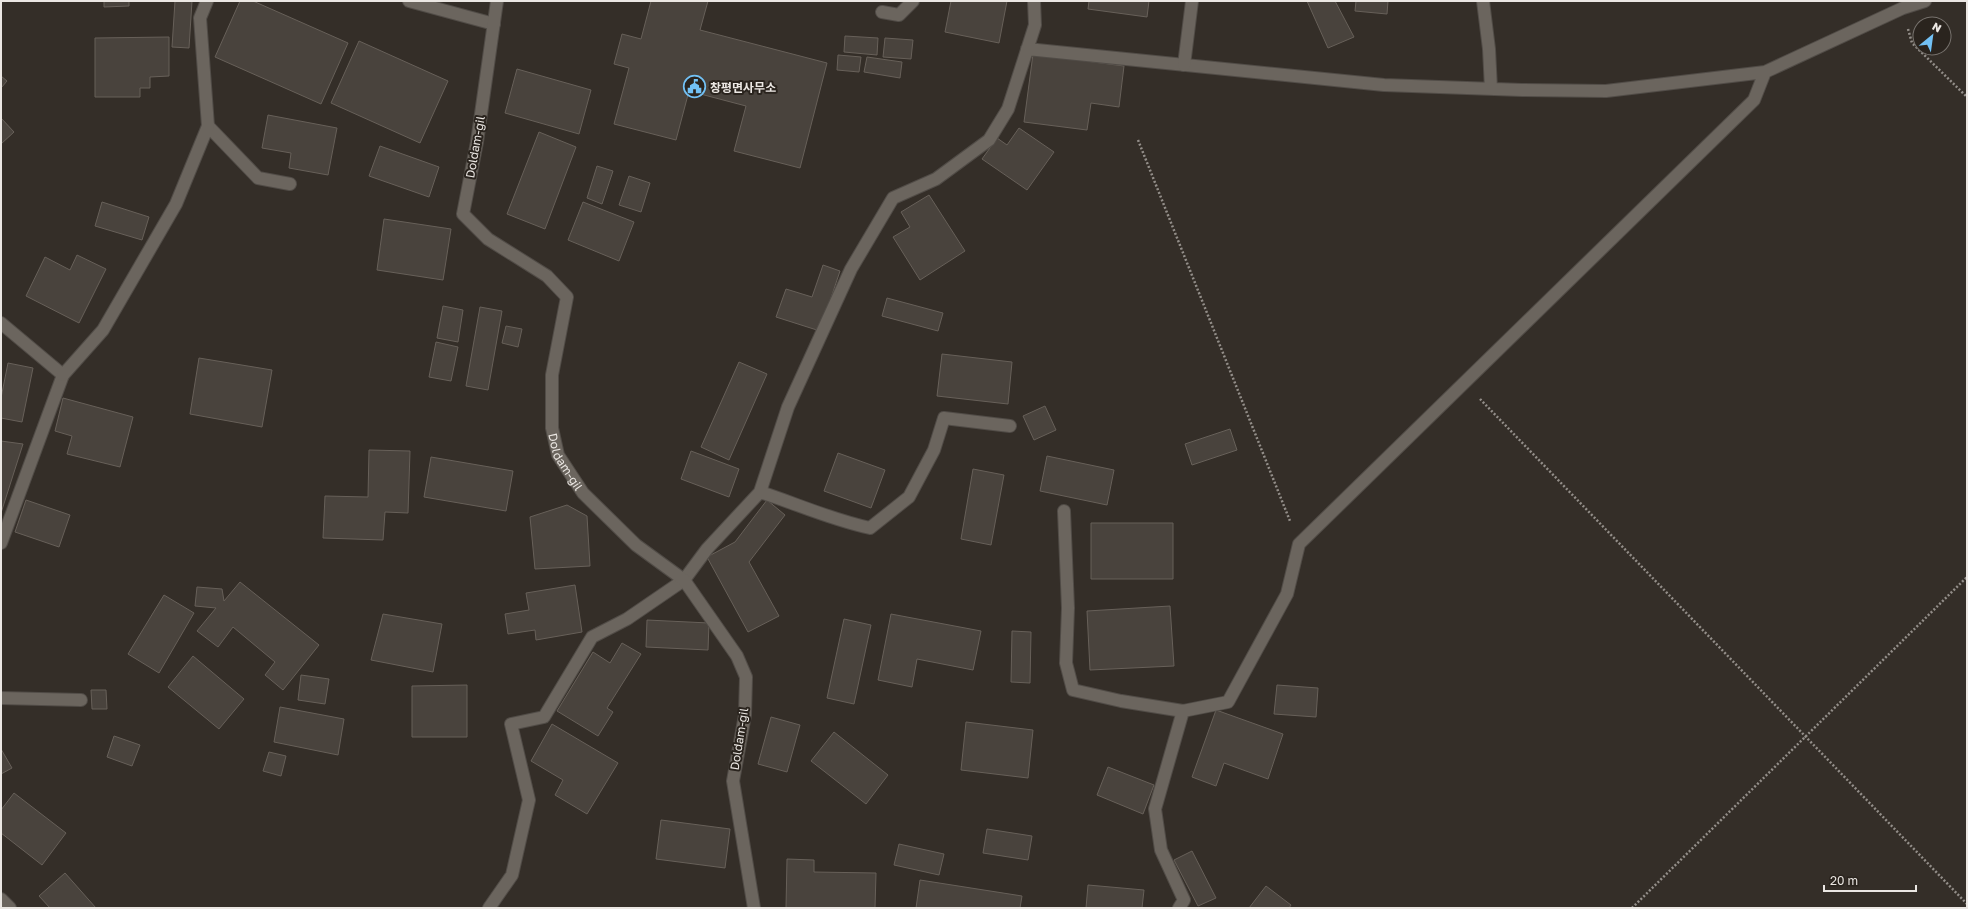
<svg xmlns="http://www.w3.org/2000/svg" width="1968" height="909" font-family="'Golos Text','Noto Sans KR',sans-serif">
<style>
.building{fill:#49433d;stroke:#676059}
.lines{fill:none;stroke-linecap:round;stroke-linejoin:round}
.lane-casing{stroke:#514c47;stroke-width:14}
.street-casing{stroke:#514c47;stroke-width:14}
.path{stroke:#938e89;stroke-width:2.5;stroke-dasharray:2 2;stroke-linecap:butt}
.lane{stroke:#6b655e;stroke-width:12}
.street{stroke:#6b655e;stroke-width:12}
.labels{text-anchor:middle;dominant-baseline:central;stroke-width:4;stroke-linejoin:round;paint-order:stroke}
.poi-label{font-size:12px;font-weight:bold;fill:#ebe7e3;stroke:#2a241e;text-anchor:start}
.street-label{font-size:12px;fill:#ebe7e3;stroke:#2a241e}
</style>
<rect width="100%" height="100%" fill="#342e28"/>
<path class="building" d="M104,1H129V6L104,7Z
M175,1H192L189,48L172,47Z
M240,1H253L348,43L321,104L215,57Z
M651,1H708L700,30L827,63L800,168L734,151L746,106L689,91L676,140L614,124L629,68L614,64L622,34L641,39Z
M951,1H1007L999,43L945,32Z
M1089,1H1149L1147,17L1088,9Z
M1307,1H1335L1354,37L1328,48Z
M1356,1H1388L1387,14L1355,11Z
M845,36L878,38L877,55L844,52Z
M169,37V76L150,77V88H140V97H95V38Z
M885,38L913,40L911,59L883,57Z
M359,41L448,81L420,143L331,103Z
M1033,54L1124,66L1119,107L1091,103L1087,130L1024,122Z
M838,55L861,57L859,72L837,70Z
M867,57L902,62L900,78L864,72Z
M517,69L591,90L579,134L505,113Z
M1,76L7,81L1,88Z
M268,115L337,128L328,175L289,168L291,153L262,148Z
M1,118L14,132L1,144Z
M1019,128L1054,152L1027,190L982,159L997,138L1007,145Z
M539,132L576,147L545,229L507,214Z
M380,146L439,167L429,197L369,176Z
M597,166L613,171L602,204L587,198Z
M629,176L650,183L641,212L619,205Z
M929,195L965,251L920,280L893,237L910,227L901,212Z
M102,202L149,217L142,240L95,226Z
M583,202L634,222L619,261L568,240Z
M384,219L451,229L443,280L377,270Z
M77,255L106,269L79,323L26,296L45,257L70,270Z
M823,265L840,271L820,331L776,317L786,289L812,297Z
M887,298L943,313L938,331L882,316Z
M443,306L463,310L458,342L437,338Z
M480,307L502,311L488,390L466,386Z
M506,326L522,329L518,347L502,343Z
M436,342L458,347L451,381L429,377Z
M942,354L1012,362L1008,404L937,396Z
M199,358L272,370L262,427L190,414Z
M739,362L767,374L729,460L701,447Z
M8,363L33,368L22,422L1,418V398Z
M63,398L133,417L120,467L67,454L72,436L55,431Z
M1045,406L1056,430L1034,440L1023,416Z
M1230,429L1237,450L1192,465L1185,444Z
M1,441L23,444L1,513Z
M369,450L410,451L408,513L385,512L383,540L323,538L325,496L368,497Z
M691,451L739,469L729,497L681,479Z
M838,453L885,470L871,508L824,491Z
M1047,456L1114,470L1107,505L1040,491Z
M431,457L513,471L506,511L424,497Z
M973,469L1004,475L991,545L961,539Z
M26,500L70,515L59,547L15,532Z
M767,500L785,515L749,562L779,616L748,632L707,557L735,542Z
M567,505L587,516L590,566L535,569L530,517Z
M1091,523H1173V579H1091Z
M240,582L319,645L283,690L265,675L275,662L233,627L218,647L197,631L216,608L195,606L197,587L222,589L224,601Z
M575,585L582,632L536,640L535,630L508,634L505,614L529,610L526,593Z
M164,595L194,613L159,673L128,654Z
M1170,606L1174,666L1090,670L1087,611Z
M383,614L442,624L433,672L371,660Z
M891,614L981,631L973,670L917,659L912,687L878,680Z
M844,619L871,625L854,704L827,698Z
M647,620L709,623L708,650L646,647Z
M1012,631L1031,632L1030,683L1011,682Z
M622,643L641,654L607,708L613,712L598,736L557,711L593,652L610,663Z
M193,656L244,699L219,729L168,687Z
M301,675L329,679L325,704L298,700Z
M467,685V737H412V686Z
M1277,685L1318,688L1316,717L1274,714Z
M91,690H106L107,709H92Z
M280,707L344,719L338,755L274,742Z
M1216,710L1283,734L1268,779L1224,763L1216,786L1192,777Z
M771,717L800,725L787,772L758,764Z
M966,722L1033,730L1028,778L961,770Z
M552,724L618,763L587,814L555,795L563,780L531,761Z
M834,732L888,775L866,804L811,761Z
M114,736L140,745L132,766L107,757Z
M1,749L12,768L1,774Z
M269,752L286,756L281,776L263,771Z
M1108,767L1154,785L1143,814L1097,795Z
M14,793L66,833L42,865L1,833V810Z
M661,820L730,829L725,868L656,859Z
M987,829L1032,836L1028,860L983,853Z
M899,844L944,854L939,875L894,865Z
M1192,851L1216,898L1198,906L1174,860Z
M787,859L814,860V872L876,873L875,908H786Z
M65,873L96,908H50L39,896Z
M920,880L1022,896L1020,908H916Z
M1088,885L1144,890L1142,908H1086Z
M1266,886L1291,905L1289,908H1249Z"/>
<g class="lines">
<defs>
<path id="lane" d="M1483,1L1489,49L1491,89
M882,12L899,15L913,1
M1027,49L1384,85L1522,90L1606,91L1765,72L1903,8L1925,1
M760,492C797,504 832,520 870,528L909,497L934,450L944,418L1010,426
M1064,511L1068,608L1066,663L1073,690L1121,701L1183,711
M489,908L512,875L529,800L511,724L544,717L592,637L627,619L684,580L707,549L760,492L788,407L851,269L893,198L936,179L989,140L1008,109L1035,25L1034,1
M1179,908L1184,900L1161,850L1155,809L1183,711L1228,702L1287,594L1299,544L1754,100L1765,72"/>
<g id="street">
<path d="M409,1L494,24"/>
<path id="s1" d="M497,1L477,142L463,214L488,239L547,276L567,297L552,375V428L558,455L583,493L636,545L684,580L737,656L746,677L745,715L733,781L754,908"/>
<path d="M1184,65L1192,1"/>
<path d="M208,126L258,178L290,184"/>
<path d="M1,323L63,375L1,543"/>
<path d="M63,375L103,330L176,204L208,126L200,18L207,1"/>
<path d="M1,698L81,700"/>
<path d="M1,899L10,908"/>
</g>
</defs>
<use href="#lane" class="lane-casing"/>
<use href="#street" class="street-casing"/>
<path class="path" d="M1908,29L1912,43L1967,97
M1138,140L1290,521
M1480,399L1967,904
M1632,908L1967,577"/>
<use href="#lane" class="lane"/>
<use href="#street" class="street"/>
</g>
<defs>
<symbol id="civic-ring" viewBox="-11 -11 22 22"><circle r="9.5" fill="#2a241e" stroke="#72c1f5" stroke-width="1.5"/><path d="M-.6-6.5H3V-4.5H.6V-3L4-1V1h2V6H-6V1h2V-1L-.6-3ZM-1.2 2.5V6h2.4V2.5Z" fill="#72c1f5"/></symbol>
</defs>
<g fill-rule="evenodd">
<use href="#civic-ring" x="682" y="74" width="25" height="25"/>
</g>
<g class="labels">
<g class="poi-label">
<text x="710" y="87">창평면사무소</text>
</g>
<g class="street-label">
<text transform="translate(475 147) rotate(-80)">Doldam-gil</text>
<text stroke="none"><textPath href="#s1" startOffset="519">Doldam-gil</textPath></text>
<text transform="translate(739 739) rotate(-81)">Doldam-gil</text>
</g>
</g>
<rect width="1968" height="909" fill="none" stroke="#ebe7e3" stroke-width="4"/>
<g transform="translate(1932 36) rotate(29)"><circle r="19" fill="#2a241e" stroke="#77726d"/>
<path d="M0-3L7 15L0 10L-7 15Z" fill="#72c1f5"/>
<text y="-6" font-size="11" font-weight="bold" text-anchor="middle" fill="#ebe7e3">N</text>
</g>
<path d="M1824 885v6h92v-6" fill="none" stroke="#ebe7e3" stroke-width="2"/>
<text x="1830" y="885" font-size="12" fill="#ebe7e3" stroke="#2a241e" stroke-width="3" paint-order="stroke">20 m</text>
</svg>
